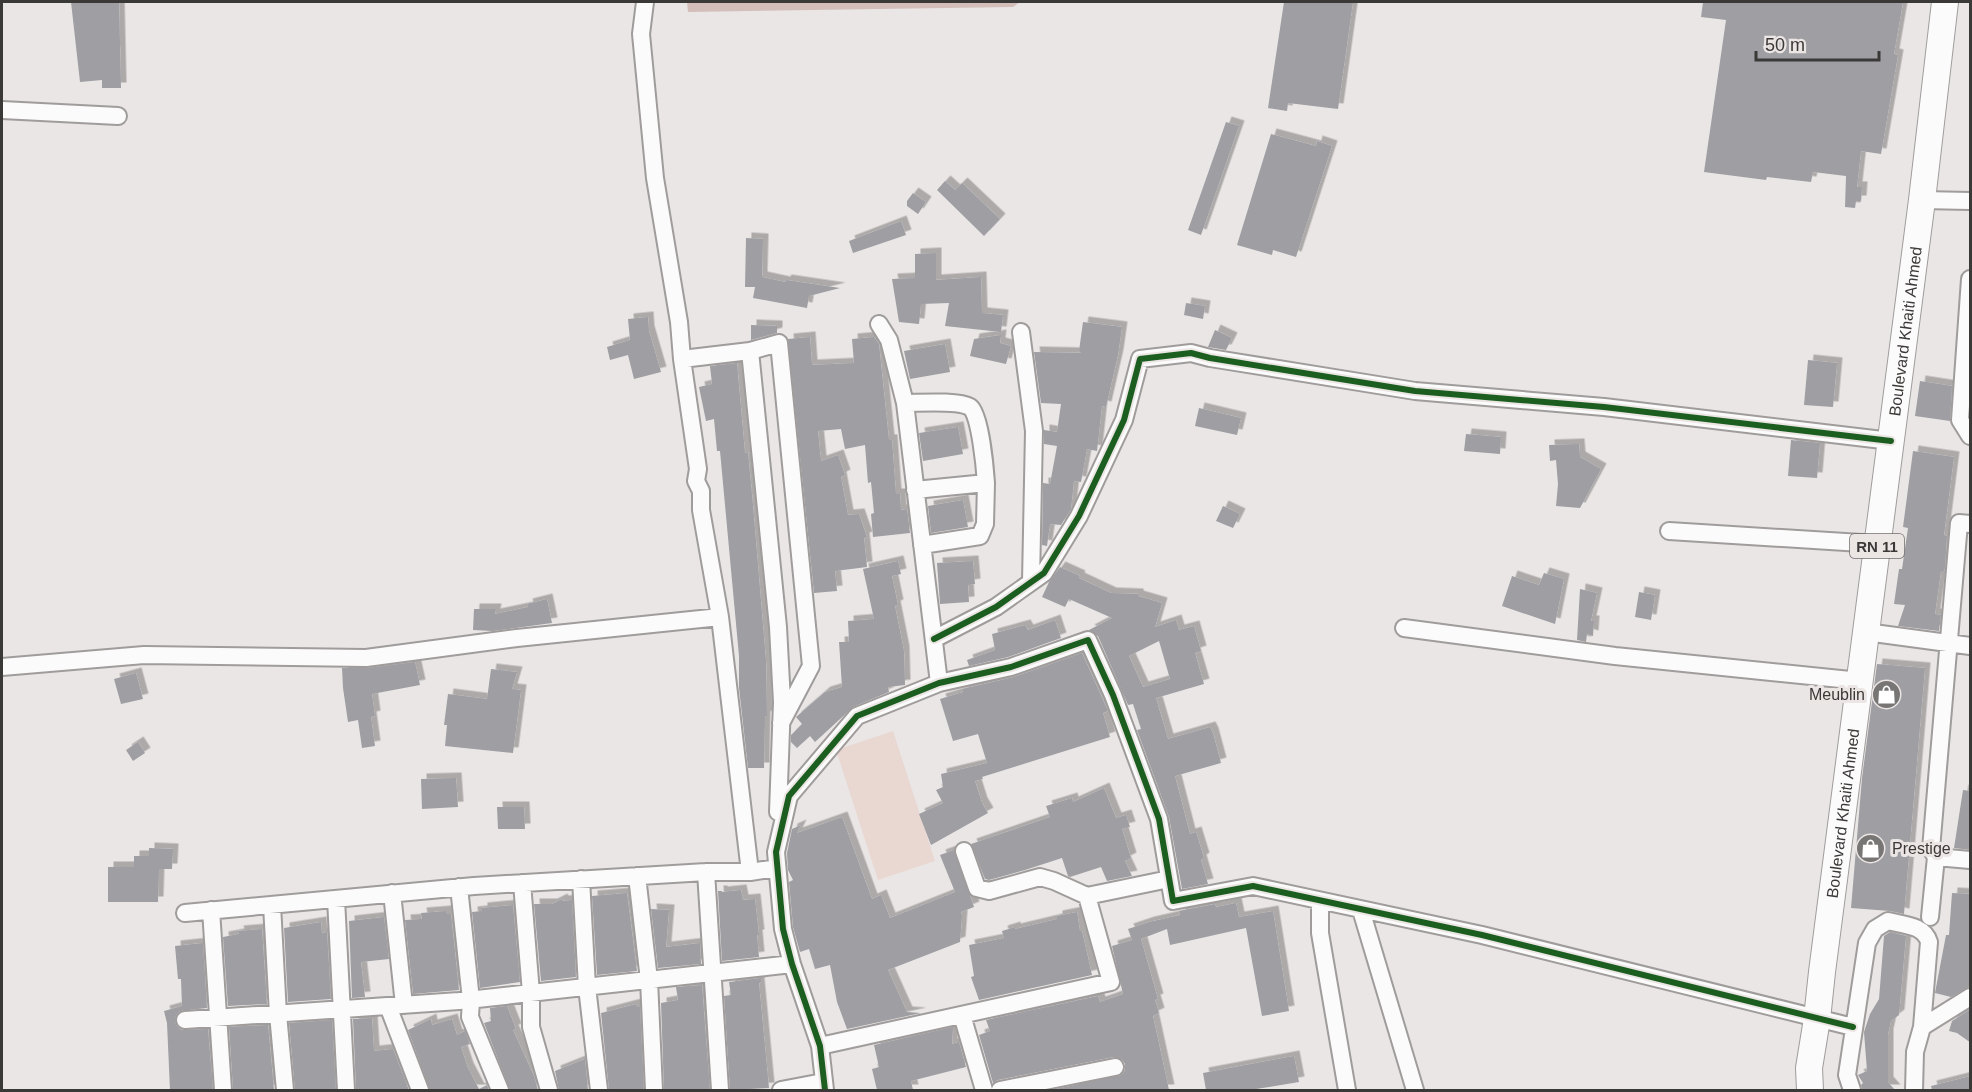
<svg xmlns="http://www.w3.org/2000/svg" width="1972" height="1092" font-family="Arial,sans-serif">
<style>
.green{fill:#e9d7d2}
.forest{fill:#d3beb9}
.building{fill:#9e9ea3;fill-rule:evenodd;filter:url(#shadow)}
.lines{fill:none;stroke-linecap:round;stroke-linejoin:round}
.minor-casing{stroke:#9f9c9b;stroke-width:20}
.highway-casing{stroke:#9f9c9b;stroke-width:28}
.minor{stroke:#fcfbfb;stroke-width:16}
.highway{stroke:#fcfbfb;stroke-width:26}
.cycleway-casing{stroke:#ebe5e4;stroke-width:10}
.cycleway{stroke:#1b5e20;stroke-width:6}
.labels{text-anchor:middle;dominant-baseline:central;stroke-width:6;stroke-linejoin:round;paint-order:stroke}
.shield{fill:#ebe5e4;stroke:#706d6c;stroke-width:1.5}
.shield-label{font-size:15px;font-weight:bold;fill:#3b3938}
.street-label{font-size:16px;fill:#3b3938;stroke:#ebe5e4}
.poi-label{font-size:16px;fill:#3b3938;stroke:#ebe5e4;text-anchor:end}
</style>
<defs>
<filter id="shadow"><feDropShadow dx="5.5" dy="-5.5" stdDeviation="0" flood-color="#0004"/></filter>
</defs>
<rect width="100%" height="100%" fill="#eae6e5"/>
<path class="green" d="M893,731L935,861L878,880L836,750Z"/>
<path class="forest" d="M687,2H1020L1013,7L688,12Z"/>
<path class="building" d="M71,2H119L121,88H102V80L80,82Z
M1284,2H1353L1338,109L1288,103L1287,111L1268,108Z
M1703,2H1903L1894,54L1898,55L1881,154L1861,151L1857,187H1862L1861,201H1856L1855,208L1845,207L1846,176L1813,172L1811,182L1767,177L1766,180L1704,172L1726,20L1701,17Z
M1226,122L1239,126L1201,235L1188,230Z
M1271,134L1316,146L1317,141L1332,146L1296,257L1273,250L1272,255L1237,245Z
M945,181L955,190L962,183L1000,219L984,236L937,190Z
M913,193L926,202L918,214L907,206V201Z
M901,221L906,235L853,253L849,241Z
M746,238L763,239L762,277L785,282L786,280L840,288L809,296L807,308L753,298L755,287H745Z
M936,253V280L981,277L982,313L1003,315L1001,332L945,326L949,303L921,304L919,324L899,322L892,279L915,278V254Z
M1186,303L1205,306L1203,319L1184,315Z
M648,317L649,331L661,372L634,379L628,355L610,360L607,347L630,340L628,319Z
M1083,322L1122,327L1118,355L1106,407L1102,406L1097,451L1087,449L1081,482L1074,481L1071,509L1061,525L1050,524L1047,546L1042,545L1043,483L1050,484L1057,446L1044,444V430L1057,432L1061,404L1041,403L1034,352L1081,353L1079,351Z
M751,325L777,326V333L751,340Z
M1215,330L1232,338L1226,350L1208,347Z
M1001,335L1000,343L1011,346L1006,364L970,356L974,339Z
M810,337L812,365L854,363L852,339L874,337L879,344L889,440H892L896,494H900L901,510L907,509L910,533L873,537L871,514L874,513L871,482L868,483L865,445L845,449L841,429L818,431L821,461L838,455L845,475L841,477L848,515L859,514L867,537L864,538L867,567L835,571L837,591L814,593L788,339Z
M945,344L950,372L910,379L904,351Z
M1808,360L1837,363L1833,407L1804,405Z
M737,363L745,453L748,452L753,505L766,661L767,717L765,716L764,768H748L739,688V656L720,451H717L714,419L706,421L699,387L712,384L710,366Z
M1920,381L1952,386L1950,421L1915,416Z
M1199,408L1241,418L1237,435L1195,426Z
M958,427L963,454L923,461L919,433Z
M1466,434L1501,437L1500,454L1464,451Z
M1791,440L1820,443L1817,478L1788,476Z
M1579,444L1580,457L1601,469L1580,508L1556,506L1558,484L1556,460L1550,461L1549,445Z
M1913,451L1954,457L1944,535L1947,536L1945,568L1944,571H1941L1935,614L1941,615L1939,631L1898,626L1905,605L1894,604L1899,569H1902L1908,528L1903,527Z
M963,500L968,527L931,533L928,506Z
M1223,506L1240,514L1233,528L1216,521Z
M898,561L901,574L892,576L898,605L895,606L904,651L905,685L888,687L889,692L853,707L815,742L810,736L797,748L791,742V735L802,724L796,717L825,692L842,687L839,642H849L848,621L874,619L863,569Z
M973,561L975,584L968,585L969,602L940,604L937,563Z
M1060,567L1080,576L1079,578L1111,593L1138,594V596L1162,603L1155,627L1176,620L1179,630L1194,626L1201,651L1195,653L1204,684L1156,698L1168,739L1210,727L1213,733L1221,763L1175,776L1190,834L1196,832L1204,858L1201,860L1208,884L1182,889L1169,817L1137,730L1141,729L1133,704L1128,705L1098,636L1089,630L1112,618L1069,599L1065,607L1042,597L1049,582ZM1159,641L1170,679L1143,687L1129,656Z
M1544,573L1564,579L1555,624L1502,606L1512,576L1539,585Z
M1580,589L1597,593L1591,621H1594L1593,636L1587,634L1586,642L1577,640Z
M1639,592L1655,595L1651,620L1635,617Z
M547,599L552,623L493,631L473,630L474,609H496L495,614L528,607L527,604Z
M1055,620L1061,638L1008,657L969,666L967,660L995,650L992,634L1025,625L1028,630Z
M1082,653L1108,711L1103,713L1110,737L982,777L983,779L975,781L982,803L988,813L931,845L919,814L943,803L936,790L943,787L941,774L987,763L978,734L953,741L940,699L963,692L962,689L1014,677Z
M415,662L420,685L372,694L375,716L371,717L375,746L362,748L358,720L348,722L343,688L342,668H367Z
M1877,664L1925,668L1904,914L1890,911L1851,908L1862,778Z
M491,669L517,672L512,689L521,690L513,753L445,746L447,725H444L448,694L487,699Z
M136,673L143,699L121,704L114,679Z
M138,742L145,753L133,761L126,750Z
M456,778L458,807L422,809L421,779Z
M1104,788L1116,818L1126,815L1130,827L1122,829L1131,858L1125,861L1132,876L1107,881L1101,867L1070,877L1068,876L1062,858L1025,870L989,880L985,879L971,844L1050,817L1046,806L1072,798L1073,802Z
M1963,790L1971,791V850L1954,848Z
M497,807H524L525,829H498Z
M842,817L872,899L881,895L890,918L955,892L940,855L954,850L974,907L961,912L962,916L960,942L888,970L907,1012L921,1013L847,1029L837,1002L830,965L815,969L809,949L800,952L793,927L789,882L793,880L788,870L787,853L792,829L801,825L797,833Z
M149,848L173,849L172,869H159L158,902H108V867H134V856H149Z
M741,890L743,900L755,899L759,935H757L759,957L722,961L718,891H722V892Z
M627,893L637,971L597,975L592,896Z
M1952,893L1971,894V978L1969,987L1951,997L1935,993L1946,935H1949Z
M562,899L563,901L572,900L576,977L541,981L534,904H552Z
M1236,903L1239,917L1273,911L1289,1011L1262,1016L1246,928L1170,945L1167,929L1141,939L1158,999L1155,1000L1159,1013L1153,1016L1169,1090H1051L1121,1075L1125,1071V1064L1122,1060L1114,1057L998,1080L993,1083L979,1035L990,1031L986,1020L1098,996L1100,1002L1123,994L1112,946L1132,940L1128,929L1149,922L1180,915L1179,911L1215,904L1216,907Z
M513,905L520,982L480,988L472,912L482,911V908Z
M651,909L669,910L666,947L700,943L701,964L658,968Z
M446,911V914H451L459,990L413,994L405,920L422,919L421,913Z
M1077,912L1080,931H1082L1092,975L979,1000L971,977L974,976L969,945L1004,938L1002,931L1015,927V929L1057,919V916Z
M384,917L389,959L361,962L365,997L352,998L349,921Z
M321,922L322,933L327,932L331,999L288,1002L284,928Z
M262,929L267,1004L228,1006L223,937L239,934L238,931Z
M1890,932L1906,936L1899,1015L1891,1021L1888,1034V1082L1895,1090H1862L1861,1085L1863,1083L1858,1075L1867,1071L1864,1032L1870,1014L1879,999L1884,936Z
M203,943L207,1008L180,1011L176,1015L175,1020L176,1025L181,1030L208,1029L213,1090H170L167,1023L164,1011L182,1006L181,979H178L175,946Z
M761,978V982L759,983L769,1088L730,1090L724,996L731,995L729,982Z
M702,985L710,1090H664L661,1003L678,1000L676,987Z
M636,1004L637,1007H640L644,1090H609L601,1013Z
M507,1006L516,1029L513,1030L534,1076L538,1090H510L484,1023L491,1021L490,1008Z
M1971,1009V1043L1957,1033L1949,1031L1952,1021Z
M372,1018L374,1051L393,1049L409,1090H356L353,1019Z
M431,1019L432,1025L452,1019L457,1035L465,1031L470,1044L461,1047L468,1068L479,1089L487,1085L489,1090H430L408,1030Z
M332,1020L336,1090H295L289,1023Z
M268,1025L274,1090H233L229,1027Z
M953,1027L952,1044L959,1042L966,1067L911,1081L913,1090H877L872,1069L879,1067L874,1045Z
M1294,1056L1299,1082L1250,1090H1206L1203,1073Z
M585,1059L588,1090H559L555,1071Z
M1971,1076V1090H1932L1931,1086Z"/>
<g class="lines">
<defs>
<path id="minor" d="M645,2L641,34L655,178L679,322L682,359L698,469L696,481L701,491V510L720,617L750,872
M2,110L118,116
M1922,200L1970,201
M1970,279L1960,420L1970,436
M879,324L889,340L905,403L939,683
M1021,332L1034,431L1031,582
M682,359L750,351
M905,403C919,403 958,400 970,407C980,413 985,469 986,483L915,490
M1669,531L1877,544
M922,545L980,536L985,524L986,483
M1404,628L1615,656L1860,681
M1866,632L1970,646
M934,639L996,607L1044,573L1079,516L1124,420L1140,359L1191,353L1210,358L1415,391L1604,407L1891,441
M2,667L144,655L366,658L517,638L720,617
M778,812L782,702L778,627L750,351L779,343L811,666L781,723
M964,851L977,888L989,891L1040,877L1054,881L1087,896
M1936,857L1970,860
M706,872L720,1090
M637,876L649,980L654,1090
M581,879L587,987L599,1090
M522,883L531,993V1027L549,1090
M459,887L471,1000L470,1017L500,1090
M392,893L404,1005
M336,899L346,1090
M1320,901V933L1347,1090
M272,905L278,1014L285,1090
M211,910L223,1090
M1361,910L1415,1090
M185,913L474,886L706,872H750L777,868
M1930,917L1936,857L1931,849L1959,523L1970,524
M388,1006L420,1090
M962,1015L984,1090
M185,1020L459,1001L792,964
M820,1046L1111,982L1087,896L1169,879
M781,1090L823,1082
M825,1090L820,1046L792,964L783,929L776,852L789,796L857,716L939,683L1011,667L1088,640L1113,695L1159,819L1173,901L1253,886L1482,935L1853,1027
M1000,1090L1115,1067
M1852,1090L1847,1075L1867,943L1875,929L1888,921C1904,925 1924,925 1929,942L1922,1027
M1914,1090L1915,1052L1922,1027L1970,997"/>
<g id="highway">
<path id="s1" d="M1810,1090L1809,1068L1817,1019L1822,972L1922,200L1945,2"/>
</g>
</defs>
<use href="#minor" class="minor-casing"/>
<use href="#highway" class="highway-casing"/>
<use href="#minor" class="minor"/>
<use href="#highway" class="highway"/>
<defs>
<path id="cycleway" d="M934,639L996,607L1044,573L1079,516L1124,420L1140,359L1191,353L1210,358L1415,391L1604,407L1891,441
M825,1090L820,1046L792,964L783,929L776,852L789,796L857,716L939,683L1011,667L1088,640L1113,695L1159,819L1173,901L1253,886L1482,935L1853,1027"/>
</defs>
<use href="#cycleway" class="cycleway-casing"/>
<use href="#cycleway" class="cycleway"/>
</g>
<defs>
<symbol id="shop-disc" viewBox="-11 -11 22 22"><circle r="9.5" fill="#787675" stroke="#ebe5e4"/><path d="M-5-2.5h2.3a2.7 3.5 0 0 1 5.4 0H5L5.5 6h-11ZM-1.5-2.5h3a1.5 2.3 0 0 0-3 0Z" fill="#fff"/></symbol>
</defs>
<g fill-rule="evenodd">
<use href="#shop-disc" x="1870" y="678" width="33" height="33"/>
<use href="#shop-disc" x="1854" y="832" width="33" height="33"/>
</g>
<g class="labels">
<rect class="shield" x="1850" y="534" width="54" height="24" rx="4.5"/>
<g class="shield-label">
<text x="1877" y="546">RN 11</text>
</g>
<g class="street-label">
<text stroke="none"><textPath href="#s1" startOffset="765">Boulevard Khaiti Ahmed</textPath></text>
<text stroke="none"><textPath href="#s1" startOffset="279">Boulevard Khaiti Ahmed</textPath></text>
</g>
<g class="poi-label">
<text x="1865" y="694">Meublin</text>
<text x="1892" y="848" text-anchor="start">Prestige</text>
</g>
</g>
<rect width="1972" height="1092" fill="none" stroke="#3b3938" stroke-width="6"/>
<path d="M1756 51v9h123v-9" fill="none" stroke="#3b3938" stroke-width="3"/>
<text x="1765" y="51" font-size="18" fill="#3b3938" stroke="#ebe5e4" stroke-width="4.5" paint-order="stroke">50 m</text>
</svg>
